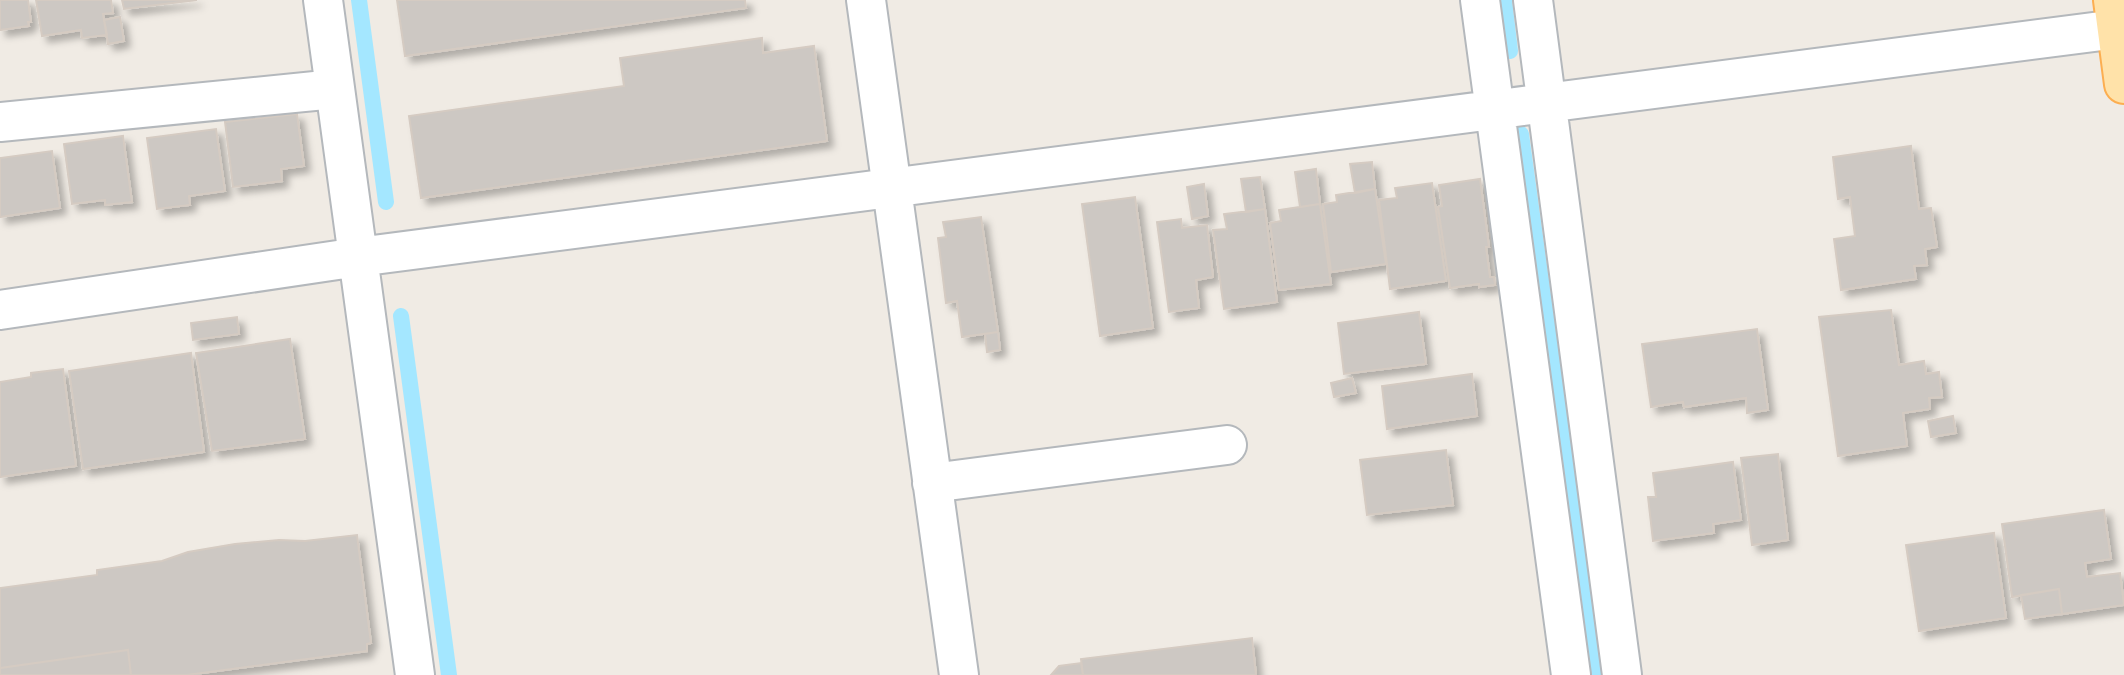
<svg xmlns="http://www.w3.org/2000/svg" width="2124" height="675" font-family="Helvetica,sans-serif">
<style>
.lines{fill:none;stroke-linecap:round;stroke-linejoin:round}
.stream{stroke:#a4e7ff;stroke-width:16}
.building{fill:#cdc8c3;stroke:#d5cbc2;stroke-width:2;filter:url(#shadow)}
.minor-casing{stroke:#b4b8bc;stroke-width:42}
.major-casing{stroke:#fcae51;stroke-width:42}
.minor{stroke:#fff;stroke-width:38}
.major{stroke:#ffe2a9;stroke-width:38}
</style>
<defs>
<filter id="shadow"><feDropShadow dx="6" dy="6" stdDeviation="3.5" flood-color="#0004"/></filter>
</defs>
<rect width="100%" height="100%" fill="#f0ebe4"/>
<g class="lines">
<path class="stream" d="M359,0L386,202
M1504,0L1510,51
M1521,134L1595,675
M401,316L449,675"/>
</g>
<path class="building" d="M0,0H28L31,22H28L29,26L0,30Z
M36,0H111L113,13L103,14L107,35L82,38L81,30L42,36Z
M122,0H197L124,9Z
M397,0H745L746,8L405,56Z
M120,17L124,41L108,44L104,20Z
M762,38L763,53L814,46L827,141L421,198L409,116L624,86L620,58Z
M297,114L304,166L281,169L282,181L233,187L225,122Z
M216,129L225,191L189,196L190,205L157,209L147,138Z
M123,136L132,202L105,205V200L72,204L64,144Z
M1911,146L1919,209L1931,208L1937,247L1925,249L1927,265L1914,266L1916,279L1841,290L1834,239L1855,236L1850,197L1838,199L1833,157Z
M52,151L60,208L0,217V158Z
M1372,162L1375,189L1355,193L1350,164Z
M1316,169L1320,204L1300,207L1295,172Z
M1260,177L1265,209L1246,212L1241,179Z
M1480,179L1489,247H1486L1490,277H1494L1495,285L1479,287V284L1450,288L1438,207L1442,206L1439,185Z
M1432,183L1446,281L1390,289L1379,200L1397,198L1395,188Z
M1204,184L1208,216L1192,219L1187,187Z
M1375,189L1386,264L1331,272L1323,204L1337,202L1336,195Z
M1135,197L1153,328L1100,336L1082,204Z
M1320,204L1331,284L1279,290L1270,223L1281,221L1279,210Z
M1265,209L1277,302L1224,309L1213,230L1227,229L1224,214Z
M981,217L998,332L962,337L957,301L946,303L938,238L946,237L943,222Z
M1181,219L1182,228L1207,225L1213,277L1196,280L1199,308L1169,312L1157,222Z
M1891,310L1899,365L1924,361L1926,374L1939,372L1942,397L1929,398L1930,409L1903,413L1907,446L1838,456L1819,317Z
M1419,312L1426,364L1344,374L1338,323Z
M237,317L239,334L193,340L191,323Z
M1757,329L1768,410L1747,413L1746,398L1684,407L1683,402L1651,407L1642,344Z
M998,332L1000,350L987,352L985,334Z
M290,339L305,439L212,451L196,353Z
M191,353L204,452L83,469L69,371Z
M63,369L76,466L0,477V382L31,377V373Z
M1472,374L1477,416L1387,429L1382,386Z
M1352,378L1356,393L1334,397L1331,383Z
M1953,416L1956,433L1931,437L1928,421Z
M1446,450L1453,505L1367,515L1360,460Z
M1778,454L1788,540L1752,545L1741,458Z
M1733,462L1741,520L1713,524L1714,533L1653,541L1648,497H1656L1653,473Z
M2104,510L2111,559L2085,563L2087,577L2120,573L2124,605L2062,614L2059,589L2012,597L2002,524Z
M1994,533L2006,618L1919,631L1906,545Z
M357,535L371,643L367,644V651L187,675H131L128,650L0,668V588L97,575V570L162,561L188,552L235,544L279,540L305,541Z
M2059,589L2062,614L2025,619L2021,595Z
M1252,638L1256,675H1083L1081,659Z
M128,650L131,675H0V668Z
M1081,663L1083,675H1051L1059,666Z"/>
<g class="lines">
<defs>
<path id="minor" d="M323,0L415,675
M866,0L959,675
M1480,0L1571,675
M1533,0L1622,675
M0,122L335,89
M0,310L358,257L2124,28
M932,483L1227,445"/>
<path id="major" d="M2113,0L2124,84"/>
</defs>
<use href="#minor" class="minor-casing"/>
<use href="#major" class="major-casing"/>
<use href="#minor" class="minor"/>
<use href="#major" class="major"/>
</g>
</svg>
